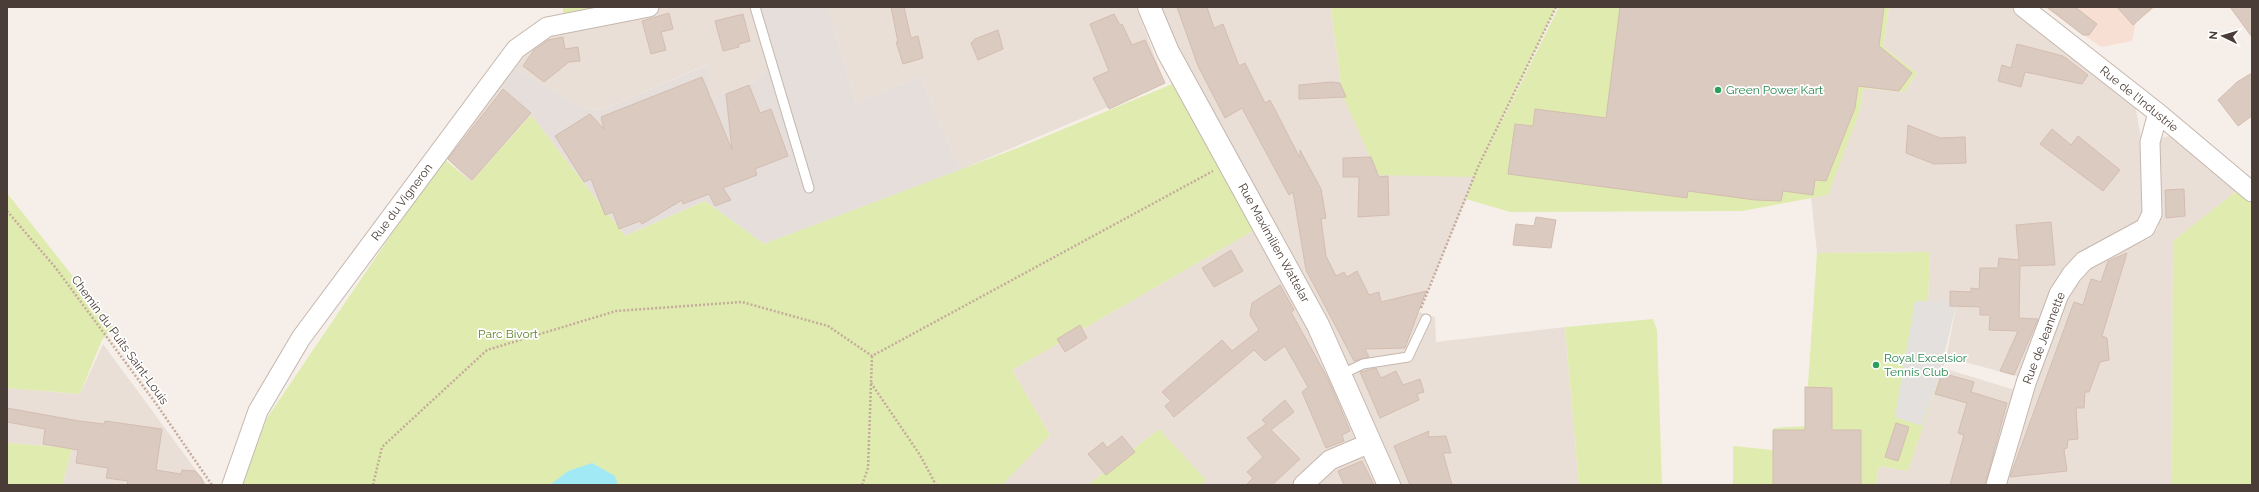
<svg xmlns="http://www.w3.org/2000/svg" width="2259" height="492" font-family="Raleway,sans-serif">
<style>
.residential{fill:#eadfd7}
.commercial{fill:#f8dfd3}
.industrial{fill:#e5deda}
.green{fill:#e0ecaf}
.parking{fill:#e4e0de}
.water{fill:#a2e9f6}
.building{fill:#dbcac0;stroke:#d4bdb0}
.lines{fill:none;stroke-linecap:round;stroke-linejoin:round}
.service-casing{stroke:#c5b7ae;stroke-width:11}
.minor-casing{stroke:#c5b7ae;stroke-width:21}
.tertiary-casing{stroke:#c5b7ae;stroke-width:24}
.path{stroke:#c5ab9b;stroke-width:2.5;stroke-dasharray:2 2;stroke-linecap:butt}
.service{stroke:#fff;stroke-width:9}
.minor{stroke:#fff;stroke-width:19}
.tertiary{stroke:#fff;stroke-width:22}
.leisure-dot{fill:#2e9e5b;stroke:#fff;stroke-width:1.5}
.labels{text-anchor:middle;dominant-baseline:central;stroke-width:3.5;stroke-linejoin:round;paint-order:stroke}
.leisure-label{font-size:12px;fill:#27864d;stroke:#fff;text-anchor:start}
.street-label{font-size:12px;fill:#4a3d37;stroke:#fff}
.park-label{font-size:12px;fill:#5f8124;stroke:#fff}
</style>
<rect width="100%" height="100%" fill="#f6efe9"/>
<path class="residential" d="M640,7H749L772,64L754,82L711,99L706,65L601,110L585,108L510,66L503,89L531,115L471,183L440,152L497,74L547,27L626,13Z
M828,7H1136L1165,83L960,170L920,76L856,103Z
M1155,7H1331L1342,94L1475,177L1419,312L1435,317L1436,342L1565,327L1579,485H1201L1205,480L1159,429L1088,485H1002L1050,435L1012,370L1263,225Z
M1889,7H2014L2135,105L2140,132L2143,166V208L2140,218L2125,230L2074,259L2020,377L1946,357L1957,302L1928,301L1930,252L1817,253L1811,198L1828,194L1830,182L1860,110L1863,88L1904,92L1917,73L1883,47Z
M2171,135L2238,190L2173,241L2172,485H2004L2029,393L2076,277L2110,255L2149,239L2158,228L2160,215L2156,145L2162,138Z
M103,344L207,485H62L72,448L7,443V388L80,394Z
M1943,368L2015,390L1989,485H1876L1879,466L1908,471Z"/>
<path class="commercial" d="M2044,7H2156L2136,22L2132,41L2101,47Z"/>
<path class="industrial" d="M755,7H828L856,103L920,76L960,170L764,244L705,201L625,236L531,115L503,89L510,66L585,108L601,110L707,65L711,99L754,82L772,64Z"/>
<path class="green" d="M563,7H639L563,24Z
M1331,7H1556L1477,171L1559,7H1889L1883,47L1917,73L1904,92L1863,88L1860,110L1828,195L1742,211L1510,212L1466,199L1474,177L1378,175L1342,94Z
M1177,82L1263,225L1012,370L1050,435L1002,485H242L267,418L443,158L471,182L531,115L625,236L705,201L764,244L1020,147Z
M2238,190L2252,193V485H2172L2173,241Z
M7,193L113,327L102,340L80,394L7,388Z
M1930,252L1928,301H1957L1944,355L1945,362L1908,471L1879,466L1876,485H1733V446L1773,450L1774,428L1808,426V384L1817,253Z
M1653,319L1657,330L1662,485H1579L1565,327Z
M1159,429L1206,480L1201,485H1088Z
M7,443L72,448L62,485H7Z"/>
<path class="parking" d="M1915,301H1957L1944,355L1945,362L1922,426L1895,417Z"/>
<path class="water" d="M592,463L615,476L618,485H550L568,471Z"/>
<path class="building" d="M891,7H904L911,38L918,36L923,58L903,64L896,42H898Z
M1177,7H1207L1214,28L1223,24L1239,66L1245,63L1265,103L1270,100L1300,158V150L1321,189L1326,218L1321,219L1326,256L1336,276L1344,272L1347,277L1357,271L1369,295L1379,292L1381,302L1426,291L1405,348L1365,349L1369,357L1354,361L1306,270L1293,192L1289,195L1242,108L1225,118L1198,66Z
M1620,7H1884L1879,46L1912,73L1899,91L1858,86L1855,108L1826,181L1815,180L1813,195L1783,191L1781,201L1755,200L1688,191L1687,198L1508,174L1515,124L1533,126L1535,109L1606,118Z
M2047,7H2075L2097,24L2089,35H2083Z
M2117,7H2153L2133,25Z
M2230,7H2252V37Z
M669,13L673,29L661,32L666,50L651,54L642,21Z
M743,14L750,41L739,44V47L723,51L715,21Z
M1114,14L1120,25L1122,24L1132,45L1145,40L1165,83L1109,109L1093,78L1109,71L1090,24Z
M998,30L1003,49L978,60L971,43L975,39Z
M563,37L565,49L578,47L580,61L569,62L544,82L523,66L534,50L548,40Z
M2017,44L2063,56L2088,75L2082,84L2025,72L2021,87L1998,81L2002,65L2011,68Z
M2252,73V116L2238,126L2218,100L2237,82Z
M702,77L732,150L726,94L749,85L760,113L771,109L788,156L755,169L757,175L723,188L731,200L715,206L709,194L683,204L682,200L642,224L640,221L619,229L613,212L605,215L591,179L584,182L555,136L590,114L604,129L601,117Z
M1331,82L1340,83L1346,97L1299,99V85Z
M503,89L531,113L472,180L448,159Z
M1908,125L1940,138L1965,137L1966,163L1934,164L1906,153Z
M2052,129L2071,145L2078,136L2120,170L2103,191L2040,144Z
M1371,157L1379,177L1388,176L1389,215L1358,217L1359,177H1343V158Z
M2184,189L2185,216L2166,218L2165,190Z
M1536,217L1556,220L1551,248L1513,245L1516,224L1534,226Z
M2051,222L2055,265L2020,266L2019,318L2038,319L2014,375L2000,371L2018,331L1989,330L1990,315H1980V307L1950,306V291L1971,292V288L1979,289L1980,268H1998L1999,258L2019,260L2016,225Z
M1231,250L1243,271L1214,287L1202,268Z
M2127,253L2102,336L2107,338L2109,360L2100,362L2089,392H2085L2084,408H2076L2078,439L2068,440L2067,448L2064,449L2067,471L2010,477L2074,302L2083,305L2091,279L2101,282L2108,261Z
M1280,285L1294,310L1291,312L1328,379L1341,409L1350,431L1342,435L1344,441L1326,448L1302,392L1308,387L1285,346L1265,361L1254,350L1174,417L1165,406L1171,401L1162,392L1222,340L1232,351L1259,330L1250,315L1252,303Z
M1080,325L1087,338L1065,352L1057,339Z
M1376,368L1381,378L1396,371L1403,385L1420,379L1424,392L1417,394L1419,400L1380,418L1360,372Z
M1942,373L1974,382L1971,392L2007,403L1985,485H1950L1964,435L1958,433L1967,403L1935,394Z
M1805,387L1832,388V430H1861V485H1773V430H1805Z
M1285,400L1294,412L1271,430L1300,459L1272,485H1246L1253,478L1247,472L1263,457L1247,438L1266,424L1262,420Z
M7,408L79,421L104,424L105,421L162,429L156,470L181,474L182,470L195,471L201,477L204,485H127L128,481L106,478L108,468L76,463L78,450L43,444L45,429L7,422Z
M1896,423L1909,427L1898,461L1885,457Z
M1429,431L1428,437L1446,436L1451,453H1443L1452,485H1410L1394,446Z
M1122,436L1135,452L1106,475L1088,454L1103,442L1107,448Z
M1362,461L1374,485H1344L1338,471Z"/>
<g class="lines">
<defs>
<path id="service" d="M755,7L809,188
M1340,375L1363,364L1408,357L1426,319"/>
<path id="minor" d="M2023,7L2158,113L2252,192
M232,485L258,411L301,338L516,49L547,27L649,7
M1303,485L1330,460L1370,443
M1996,485L2026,383L2059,294L2072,274L2084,261L2145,228L2152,214L2150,142L2158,113"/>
<path id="tertiary" d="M1149,7L1168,52L1318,325L1389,485"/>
</defs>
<use href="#service" class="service-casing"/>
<use href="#minor" class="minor-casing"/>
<use href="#tertiary" class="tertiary-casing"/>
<path class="path" d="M7,211L55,267L157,405L212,485
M1421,308L1478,167L1556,7
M871,383L920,455L936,485
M373,485L382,447L487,350L616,311L742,302L828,326L872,356L1213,171
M862,485L868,468L872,356"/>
<use href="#service" class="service"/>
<use href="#minor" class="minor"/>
<use href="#tertiary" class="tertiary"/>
</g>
<g class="leisure-dot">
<circle cx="1718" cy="90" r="4"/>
<circle cx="1876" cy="365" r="4"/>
</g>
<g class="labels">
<g class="leisure-label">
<text x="1726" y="90">Green Power Kart</text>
<text x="1884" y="358">Royal Excelsior<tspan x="1884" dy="14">Tennis Club</tspan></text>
</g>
<g class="street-label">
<text transform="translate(2139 99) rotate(39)">Rue de l'Industrie</text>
<text transform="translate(402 202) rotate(-53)">Rue du Vigneron</text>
<text transform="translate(1274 243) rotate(61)">Rue Maximilien Wattelar</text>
<text transform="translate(2044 338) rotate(-69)">Rue de Jeannette</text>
<text transform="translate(120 340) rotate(54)">Chemin du Puits Saint-Louis</text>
</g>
<g class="park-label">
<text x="508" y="334">Parc Bivort</text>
</g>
</g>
<rect width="2259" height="492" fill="none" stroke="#4a3d37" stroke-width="16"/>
<g transform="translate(2223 36) rotate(275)" stroke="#ffffff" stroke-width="3" paint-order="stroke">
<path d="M0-3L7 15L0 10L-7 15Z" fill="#4a3d37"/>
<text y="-6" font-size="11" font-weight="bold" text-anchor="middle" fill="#4a3d37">N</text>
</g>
</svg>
